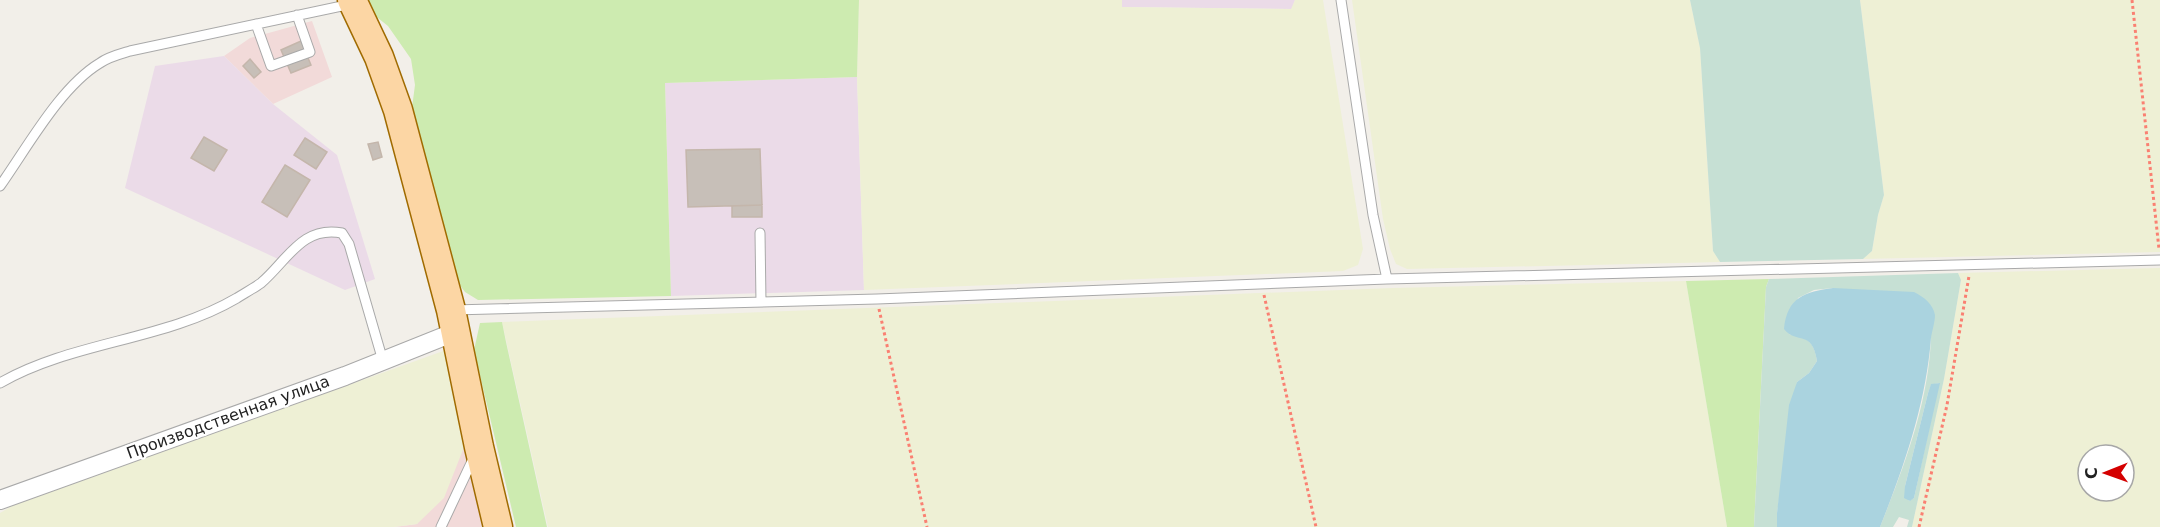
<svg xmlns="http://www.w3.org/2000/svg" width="2160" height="527" font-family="'DejaVu Sans',sans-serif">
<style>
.commercial{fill:#f2dad9}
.industrial{fill:#ebdbe8}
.farmland{fill:#eef0d5;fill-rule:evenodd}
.grass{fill:#cdebb0}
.wetland{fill:#c6e0d4;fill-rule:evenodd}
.water{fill:#aad3df}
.building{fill:#c7bfb8;stroke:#c4b6ab;stroke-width:1.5}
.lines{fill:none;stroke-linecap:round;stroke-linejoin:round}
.service-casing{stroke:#a9a9a9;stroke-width:11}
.minor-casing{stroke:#a9a9a9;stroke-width:20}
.primary-casing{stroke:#a06b00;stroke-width:31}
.path{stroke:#fa8072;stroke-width:3;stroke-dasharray:3 3;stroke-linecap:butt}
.service{stroke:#fff;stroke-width:9}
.minor{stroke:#fff;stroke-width:18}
.primary{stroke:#fcd6a4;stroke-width:28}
.labels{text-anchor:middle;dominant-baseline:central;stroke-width:4.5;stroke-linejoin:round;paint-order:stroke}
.street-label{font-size:16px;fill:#222;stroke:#fff}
</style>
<rect width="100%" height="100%" fill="#f2efe9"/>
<path class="commercial" d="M312,21L332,77L273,104L224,56L250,38Z
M466,442L487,527H394L417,524Z"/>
<path class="industrial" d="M1122,0H1295L1292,9L1122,7Z
M224,56L273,104L337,155L375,279L345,290L125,188L155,66Z
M857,77L864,290L671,296L665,83Z"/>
<path class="farmland" d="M859,0H1122V7L1291,9L1295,0H1323L1363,249L1358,265L1343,271L864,290L857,77Z
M1352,0H1690L1700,47L1713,251L1720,262L1407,269L1396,264L1390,249L1383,219Z
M1860,0H2160V252L1863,259L1872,251L1878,215L1884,195Z
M2160,268V527H1912L1944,379L1961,280L1958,273ZM2088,455H2124V491H2088Z
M1686,281L1727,527H548L502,322L1393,288Z
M446,350L466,442L444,498L417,524L394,527H0V513L12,506Z"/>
<path class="grass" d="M365,0H859L857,77L665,83L671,296L478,300L465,292L455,279L411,115L415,85L411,59L388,26L373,14Z
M1769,279L1766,287L1754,527H1727L1686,281Z
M502,322L506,342L547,527H516L474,350L480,323Z"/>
<path class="wetland" d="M1690,0H1860L1884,195L1878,215L1872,251L1863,259L1720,262L1713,251L1700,48Z
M1958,273L1961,280L1944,379L1912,527H1907L1909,520L1899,517L1893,527H1880C1904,467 1929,402 1931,337L1833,288L1814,290L1798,298L1789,334C1808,338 1814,341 1817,361L1809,373L1797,382L1777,513V527H1754L1766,287L1769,279ZM1939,383L1914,498L1909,501L1905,486L1928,393L1931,385Z"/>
<path class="water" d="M1833,288L1914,292C1924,297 1933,304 1935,315C1935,322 1932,331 1931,338C1926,403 1904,467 1880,527H1777V513L1789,405L1797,382L1809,373L1817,361C1812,329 1797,345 1784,329C1787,297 1805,292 1833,288Z
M1940,383L1914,498L1910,501L1904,498L1905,486L1928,393L1931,384Z"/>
<path class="building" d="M301,41L311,65L291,73L281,50Z
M250,59L261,72L254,78L243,66Z
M204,137L227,150L214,171L191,158Z
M305,138L327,152L316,169L294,155Z
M378,142L382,157L373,160L368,144Z
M760,149L762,205L688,207L686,150Z
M285,165L310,180L287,217L262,202Z
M762,205V217H732V206Z"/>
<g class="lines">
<defs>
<path id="service" d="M1341,0L1373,215L1387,279
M256,24L271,66L310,52L297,15
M0,186C27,148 60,87 100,63C108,57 120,54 130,51L351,4
M760,233L761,302
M453,310L877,299L1387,279L2160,260
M0,383C73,341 164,341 237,298C245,293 254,288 261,283C287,261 302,225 342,233L349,244L383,361
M441,527L474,457"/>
<path id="minor" d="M0,500L345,376L455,332"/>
<path id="primary" d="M352,0L379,57L398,110L451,310L479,447L498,527"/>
</defs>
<use href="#service" class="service-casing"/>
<use href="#minor" class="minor-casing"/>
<use href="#primary" class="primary-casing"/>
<path class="path" d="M2132,0L2159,249
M1264,295L1316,527
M879,309L927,527
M1919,527L1947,405L1969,276"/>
<use href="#service" class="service"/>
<use href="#minor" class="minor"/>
<use href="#primary" class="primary"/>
</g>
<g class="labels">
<g class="street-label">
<text transform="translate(228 417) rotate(-20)">Производственная улица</text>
</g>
</g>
<g transform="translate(2106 473) rotate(269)"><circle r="28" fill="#ffffff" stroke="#a7a7a7" stroke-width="1.5"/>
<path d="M0-4.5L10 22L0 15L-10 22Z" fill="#d40000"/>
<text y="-9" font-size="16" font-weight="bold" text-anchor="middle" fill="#222222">С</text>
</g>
</svg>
